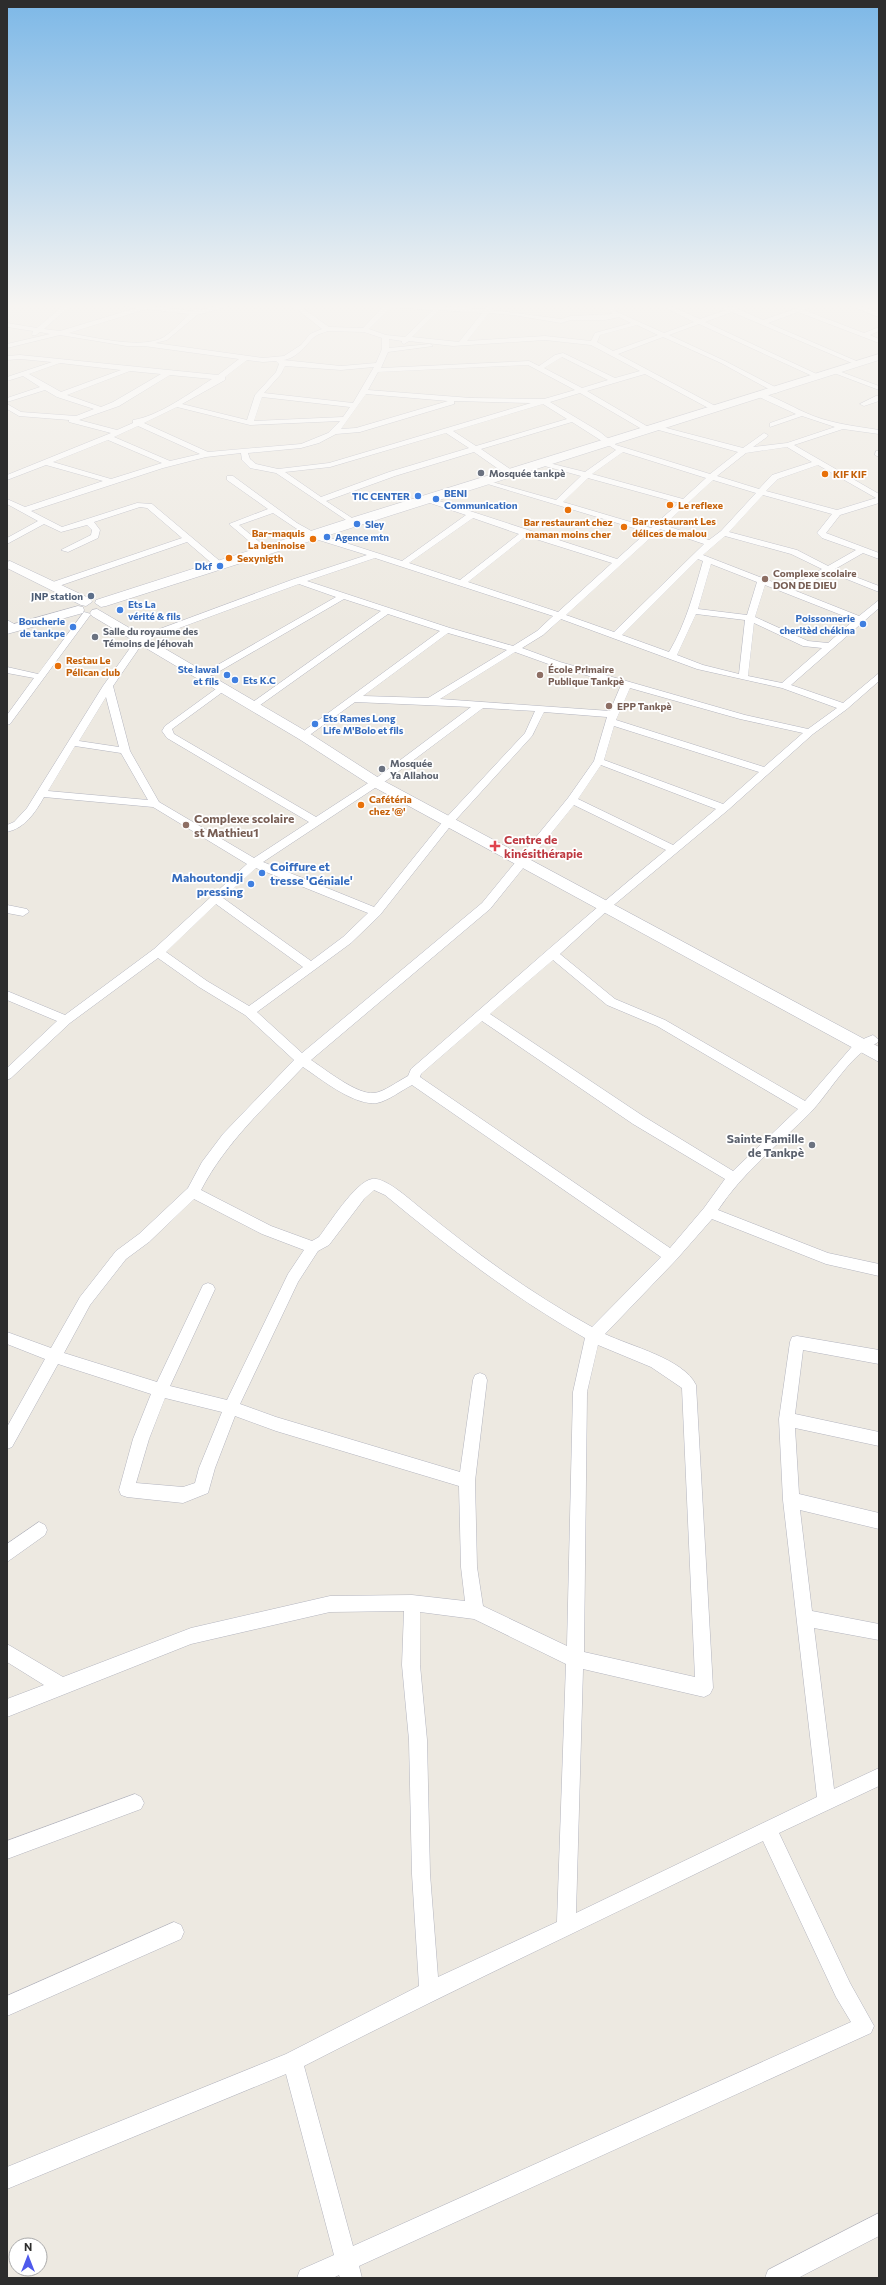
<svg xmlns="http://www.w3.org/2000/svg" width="886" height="2285" font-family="Commissioner,sans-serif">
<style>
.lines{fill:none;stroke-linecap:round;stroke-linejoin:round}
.street-casing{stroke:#b4b5bf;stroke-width:1}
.secondary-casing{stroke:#b4b5bf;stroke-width:1}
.street{fill:#fff;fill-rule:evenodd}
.secondary{fill:#fff;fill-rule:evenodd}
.worship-dot{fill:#6b7280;stroke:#fff;stroke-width:1.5}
.food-dot{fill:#e8710a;stroke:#fff;stroke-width:1.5}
.shop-dot{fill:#3f7fe0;stroke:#fff;stroke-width:1.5}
.education-dot{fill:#8d6e63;stroke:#fff;stroke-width:1.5}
.service-dot{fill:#5c6f8a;stroke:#fff;stroke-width:1.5}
.health-dot{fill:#e0444e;stroke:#fff;stroke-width:1.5}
.labels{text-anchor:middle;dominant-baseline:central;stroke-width:3.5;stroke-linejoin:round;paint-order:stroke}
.far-worship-label{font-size:10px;font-weight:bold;fill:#5b616d;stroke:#fff;text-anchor:start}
.far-food-label{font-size:10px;font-weight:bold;fill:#c56008;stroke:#fff;text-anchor:start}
.far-shop-label{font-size:10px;font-weight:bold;fill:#366cbe;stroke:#fff;text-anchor:start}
.far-education-label{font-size:10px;font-weight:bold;fill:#785e54;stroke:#fff;text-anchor:start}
.far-service-label{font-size:10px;font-weight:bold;fill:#4e5e75;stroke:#fff;text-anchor:end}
.education-label{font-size:12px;font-weight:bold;fill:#785e54;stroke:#fff;text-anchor:start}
.health-label{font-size:12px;font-weight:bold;fill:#be3a42;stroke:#fff;text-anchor:start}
.shop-label{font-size:12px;font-weight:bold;fill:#366cbe;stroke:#fff;text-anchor:start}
.worship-label{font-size:12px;font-weight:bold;fill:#5b616d;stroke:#fff;text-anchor:end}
</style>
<rect width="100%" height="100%" fill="#ede9e1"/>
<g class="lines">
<defs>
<path id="street" d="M65,304H72L44,329L60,331L136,308L115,304H134L193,311L198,308L201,310L226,304H237L197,315L167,340L155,343L263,358L284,356L301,345L310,334L322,329L290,304H297L329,327L363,328L386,304L436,306L443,304V307L485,309L489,304H494L492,310L561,319L571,316L613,314L607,308L608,304H614L615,311L664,333L694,322L658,304H666L700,319L726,310L716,304L736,308L763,320L809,304H818L804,310L864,333L879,327V331L870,335L879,339V343L798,312L768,323L861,363L862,364L859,366L732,312L705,322L821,376V378L819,379L699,324L669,335L725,361L779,389L780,391L776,393L721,363L663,337L618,354L721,409L714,411L645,374L587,391L650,428L651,430L647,432L580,393L550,402L600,432L616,445L710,474L738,452L655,429V425L743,448L764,433L768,435L767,437L753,447L787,443L835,427L802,416L770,427V423L796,414L759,397L758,395L762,393C775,397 791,406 804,412C827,423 854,426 879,430V434L843,429L794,445L879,494V503L840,515L826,533L879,553V559L863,553L835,569L879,586V592L829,572L807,585L791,589L859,616L879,600V608L791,685L843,703L879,673V681L847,709L813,734L728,810L609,909L560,954L615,999L665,1020L805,1101L856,1042L873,1035L879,1040L877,1043C850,1054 831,1091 810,1113C779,1144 743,1172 718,1210L828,1253L879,1264V1276L826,1264L712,1219L676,1260L605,1334C630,1346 684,1359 696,1385L713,1688L710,1694L704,1697L583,1669L576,1913L817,1797L783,1500L779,1419L790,1342L792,1337L797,1336L879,1350V1364L803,1350L795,1414L879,1432V1446L795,1428L799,1494L879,1513V1529L800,1510L812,1611L879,1624V1640L814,1628L834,1789L879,1768V1786L779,1833L850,1983L874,2026L871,2033L359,2266L362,2278H340L339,2275L333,2278H297L300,2270L334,2255L286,2074L7,2189V2167L286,2054L419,1986L412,1874L409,1740L402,1665L404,1611L330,1612L191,1644L7,1717V1699L44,1685L7,1662V1644L63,1677L191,1628L330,1596L412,1595L465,1601L461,1567L459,1486L276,1431L235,1416L215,1468L208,1493L183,1503L127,1497L121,1495L119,1490L133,1439L151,1394L58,1364L12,1447L7,1449V1427L45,1359L7,1344V1332L51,1348L80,1297L116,1251L139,1234L188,1188L202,1162L223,1134L294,1060L245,1015L199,987L158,958L70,1023L11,1078L7,1080V1068L57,1021L7,1000V991L65,1015L154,949L247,864L153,807L44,797C35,813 25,828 7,832V825L14,822L27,808L103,686L138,637L294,579L367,555L309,537L273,513L239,525L269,550L262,552L229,524L268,509L227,480V476H233L297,523L315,533L402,561L466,515L424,501L423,499L427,497L617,559L647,532L481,482L485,480L556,500L581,476L541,465V461L585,472L616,450L572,422L481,449L513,471V475H507L474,452L395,476L326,501L355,520V524H352L276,473L250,468L242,460L241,453L206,457L163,468L31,511L62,527L137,503L152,504L221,562V566H215L187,542L56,587H50V583L182,538L147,508L140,507L94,522L100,530L98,538L68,552L61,550L91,535L92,530L87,525L61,532L44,524L7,544V538L38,521L7,504V499L25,507L103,481L46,465L7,480V475L111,433L69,422V420L19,416L7,409V404L21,412L76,416L94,409L57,397L45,390L7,402V398L40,387L23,376L7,381V377L52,362L20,359L7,360V356L20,355L218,375L239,359L144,346H127L60,335L7,348V344L50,334L40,332L36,335H32L33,331L7,327V323L37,328ZM391,307L433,310L405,337L386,335L369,329ZM146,309L189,314C181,322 173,331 164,337C143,350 93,337 69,333ZM439,310L482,313L459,342L412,337ZM489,313L513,315L561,323L571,320H605L619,317L631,323L595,333L591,341L545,336L467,341ZM637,325L658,335L613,351L597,342L600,335ZM328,331L364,332L382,338V349L376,363L341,366L283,360C296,359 305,346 313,338C317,334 323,333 328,331ZM389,339L402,341V343L404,344L409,341L453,346L545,340L591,345L640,371L615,378L563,353L555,355L539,366L529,361L381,368L388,352L433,346L430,344L389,348ZM562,357L608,380L582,388L544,368ZM247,360L263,362L276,361L279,364L276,372L255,395L247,420L182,404L225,380V377ZM60,363L121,370L61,392L29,374ZM528,365L575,390L544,399L471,398L368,390L378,372ZM285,366L341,370L374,367L353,403L264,393L281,374ZM130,371L161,374L113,402L101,407L67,395ZM170,375L212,379C190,393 159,416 133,420V423L117,430L79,420L119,406ZM366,394L448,401L356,428L341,429ZM262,397L350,407L343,417L254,421ZM454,401L531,403L329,463L278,469L256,464L250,459L248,453L301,448L319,443L336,434L360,432L454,404ZM543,404L567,419L476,446L453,431ZM177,407L250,425L340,421L328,433L301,444L208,452L144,423ZM138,426L200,454L170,461L114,437ZM446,433L469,448L389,472L321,497L285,472L330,467ZM108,440L162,463L111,479L53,462ZM787,447L812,462L772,475L759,489L717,476L746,453ZM623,452L706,478L683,499L592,474ZM818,465L876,498L837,510L766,491L778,479ZM588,478L679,503L651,528L563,502ZM713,480L756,493L721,531L709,540L664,525ZM763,495L832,514L817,533L822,538L856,550L828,566L797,550L729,532ZM473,518L519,534L460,580L409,563ZM660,529L704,544L614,632L566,615ZM526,536L612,563L558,612L468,582ZM725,536L791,554L822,569L801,581L783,586L703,555ZM375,558L553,616L537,631L513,646L450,628L307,581ZM698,559L703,561C694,592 686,624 669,652L622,635ZM711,564L757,582L747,615L698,609ZM299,584L336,597L207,671V675H213L344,599L381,611L250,704V708H256L388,614L440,631L305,730V734H311L355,702L471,707L379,776L316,817L174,734L172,729L228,688L223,685L220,686L165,726L162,731L167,738L309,822L254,858L159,802L130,751L113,686L144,641ZM765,585L854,620L828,643L808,641L755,617ZM696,614L745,620L739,674L703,665L677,655ZM561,619L697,669L782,688L837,708L808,729L745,715L560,662L522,648L543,635ZM754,623L803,646L822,648L782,683L748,676ZM448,633L507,650L428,698L363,696ZM515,652L554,666L621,685L610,711L440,699ZM630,688L740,719L803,733L764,767L616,720ZM106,697L119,747L79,741ZM483,708L535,711L525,733L444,820L374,907L263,862L387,780ZM544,712L607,717L594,761L568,798L482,903L302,1053L257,1012L351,943L380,915L452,824L532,736ZM614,726L759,772L723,804L604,760ZM75,746L121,753L148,800L48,791ZM601,765L716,809L673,845L578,799ZM574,805L666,850C579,921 496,996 411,1069L408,1076C398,1081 384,1092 374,1093C357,1095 325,1069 311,1060L490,909ZM256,868L368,913L343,937L311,961L223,898ZM216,904L303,967L249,1006L207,981L166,952ZM553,960L607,1005L657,1026L798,1109L733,1171L643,1116L490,1014ZM482,1021L633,1124L725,1179L704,1208L670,1248L420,1077L421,1074ZM303,1067C321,1079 354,1106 377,1103C388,1101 402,1090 412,1085L661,1257L592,1327C530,1293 473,1251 418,1206C408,1198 385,1177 372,1179C355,1182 329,1224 319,1237L312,1241L271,1226L201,1190C226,1142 266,1106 303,1067ZM374,1190L385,1195C449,1248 513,1297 585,1338L573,1392L567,1646L483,1606L477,1567L475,1481L487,1380L485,1375L480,1373L475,1375L473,1380L460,1472L276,1417L240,1404L298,1282L318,1251L329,1245L364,1199ZM194,1199L262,1234L304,1250L288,1274L227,1400L170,1386L215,1289L213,1285L208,1283L203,1285L157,1382L64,1353L90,1305L126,1259L149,1242ZM598,1345L651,1367L682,1388L695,1677L584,1652L587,1392ZM165,1398L222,1412L199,1468L195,1483L183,1487L136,1483L149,1439ZM420,1612L474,1619L566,1664L557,1922L438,1977L430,1874L427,1740L420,1665ZM763,1841L836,1997L851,2022L353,2246L304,2066C456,1988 610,1916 763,1841Z
M566,304H574L569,306Z
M846,304H855L879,313V317Z
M836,370L879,386V390L834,373L832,372Z
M876,396H879V401L864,406L860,404Z
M876,451H879V457L875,455Z
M84,612L91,614L10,724L7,725V715L34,678L7,673V667L38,674Z
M7,620L18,626V630H12L7,627Z
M7,905L27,909L29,912L23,916L7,913Z
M39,1522L45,1525L47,1530L45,1535L7,1562V1544Z
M135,1794L141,1797L144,1803L141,1809L7,1859V1841Z
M174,1922L181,1925L184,1932L181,1939L7,2016V1996Z
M879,2213V2236L798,2278H765L768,2270Z"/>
<path id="secondary" d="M879,354V360L106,606L101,607L95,603L96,600L348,519Z
M10,561L91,599L92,602L86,606L81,605L7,568V562Z
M78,606L83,607L84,610L83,613L7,634V626Z
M97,609L309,733L382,780L879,1047V1062L372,786L299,739L92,616L90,613L92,610Z"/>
</defs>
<use href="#street" class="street-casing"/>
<use href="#secondary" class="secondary-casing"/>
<use href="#street" class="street"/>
<use href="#secondary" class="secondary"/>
</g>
<linearGradient id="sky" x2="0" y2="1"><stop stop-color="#7db8e7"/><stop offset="0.49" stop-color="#f7f5f2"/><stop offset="1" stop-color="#f7f5f2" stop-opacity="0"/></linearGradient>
<rect width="886" height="624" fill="url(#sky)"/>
<g class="worship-dot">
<circle cx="481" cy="473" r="4"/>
<circle cx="95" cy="637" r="4"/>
<circle cx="382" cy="769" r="4"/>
<circle cx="812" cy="1145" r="4"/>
</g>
<g class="food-dot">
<circle cx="825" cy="474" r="4"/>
<circle cx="670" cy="505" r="4"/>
<circle cx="568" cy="510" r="4"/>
<circle cx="624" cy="527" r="4"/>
<circle cx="313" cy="539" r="4"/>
<circle cx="229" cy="558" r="4"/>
<circle cx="58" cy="666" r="4"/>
<circle cx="361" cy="805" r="4"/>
</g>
<g class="shop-dot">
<circle cx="418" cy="496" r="4"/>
<circle cx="436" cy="499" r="4"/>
<circle cx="357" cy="524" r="4"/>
<circle cx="327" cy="537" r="4"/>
<circle cx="220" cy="566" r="4"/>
<circle cx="120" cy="610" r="4"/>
<circle cx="863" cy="624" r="4"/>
<circle cx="73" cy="627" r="4"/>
<circle cx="227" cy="675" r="4"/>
<circle cx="235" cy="680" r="4"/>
<circle cx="315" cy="724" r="4"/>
<circle cx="262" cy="873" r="4"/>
<circle cx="251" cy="884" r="4"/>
</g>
<g class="education-dot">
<circle cx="765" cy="579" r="4"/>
<circle cx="540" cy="675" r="4"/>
<circle cx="609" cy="706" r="4"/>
<circle cx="186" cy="825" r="4"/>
</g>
<circle class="service-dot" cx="91" cy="596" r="4"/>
<path class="health-dot" d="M493 840h4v4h4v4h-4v4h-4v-4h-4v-4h4z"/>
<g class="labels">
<g class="far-worship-label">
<text x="489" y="473">Mosquée tankpè</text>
<text x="103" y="631">Salle du royaume des<tspan x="103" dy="12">Témoins de Jéhovah</tspan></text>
<text x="390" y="763">Mosquée<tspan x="390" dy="12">Ya Allahou</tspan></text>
</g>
<g class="far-food-label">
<text x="833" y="474">KIF KIF</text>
<text x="678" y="505">Le reflexe</text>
<text x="632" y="521">Bar restaurant Les<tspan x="632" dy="12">délices de malou</tspan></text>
<text x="568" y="522" text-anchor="middle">Bar restaurant chez<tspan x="568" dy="12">maman moins cher</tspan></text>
<text x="305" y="533" text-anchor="end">Bar-maquis<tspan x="305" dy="12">La beninoise</tspan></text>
<text x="237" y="558">Sexynigth</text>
<text x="66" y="660">Restau Le<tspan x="66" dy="12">Pélican club</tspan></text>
<text x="369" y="799">Cafétéria<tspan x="369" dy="12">chez '@'</tspan></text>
</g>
<g class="far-shop-label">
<text x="444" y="493">BENI<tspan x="444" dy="12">Communication</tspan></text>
<text x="410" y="496" text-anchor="end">TIC CENTER</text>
<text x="365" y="524">Sley</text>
<text x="335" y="537">Agence mtn</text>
<text x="212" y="566" text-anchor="end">Dkf</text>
<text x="128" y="604">Ets La<tspan x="128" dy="12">vérité &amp; fils</tspan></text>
<text x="855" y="618" text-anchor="end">Poissonnerie<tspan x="855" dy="12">cheritèd chékina</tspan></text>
<text x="65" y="621" text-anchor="end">Boucherie<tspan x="65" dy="12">de tankpe</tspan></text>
<text x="219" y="669" text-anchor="end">Ste lawal<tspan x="219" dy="12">et fils</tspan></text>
<text x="243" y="680">Ets K.C</text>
<text x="323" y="718">Ets Rames Long<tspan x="323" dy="12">Life M'Bolo et fils</tspan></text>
</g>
<g class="far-education-label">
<text x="773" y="573">Complexe scolaire<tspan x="773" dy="12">DON DE DIEU</tspan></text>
<text x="548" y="669">École Primaire<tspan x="548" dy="12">Publique Tankpè</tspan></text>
<text x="617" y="706">EPP Tankpè</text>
</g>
<g class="far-service-label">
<text x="83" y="596">JNP station</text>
</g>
<g class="education-label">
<text x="194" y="818">Complexe scolaire<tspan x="194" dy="14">st Mathieu1</tspan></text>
</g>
<g class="health-label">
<text x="504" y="839">Centre de<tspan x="504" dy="14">kinésithérapie</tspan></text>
</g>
<g class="shop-label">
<text x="270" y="866">Coiffure et<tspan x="270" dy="14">tresse 'Géniale'</tspan></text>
<text x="243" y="877" text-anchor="end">Mahoutondji<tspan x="243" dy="14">pressing</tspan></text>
</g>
<g class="worship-label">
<text x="804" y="1138">Sainte Famille<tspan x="804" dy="14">de Tankpè</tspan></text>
</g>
</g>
<rect width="886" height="2285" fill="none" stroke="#2d2d2d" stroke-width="16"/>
<g transform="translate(28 2257)"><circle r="19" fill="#ffffff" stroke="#ababab"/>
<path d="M0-3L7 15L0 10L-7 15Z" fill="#4f5aec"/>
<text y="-6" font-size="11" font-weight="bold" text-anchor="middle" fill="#2d2d2d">N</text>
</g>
</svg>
